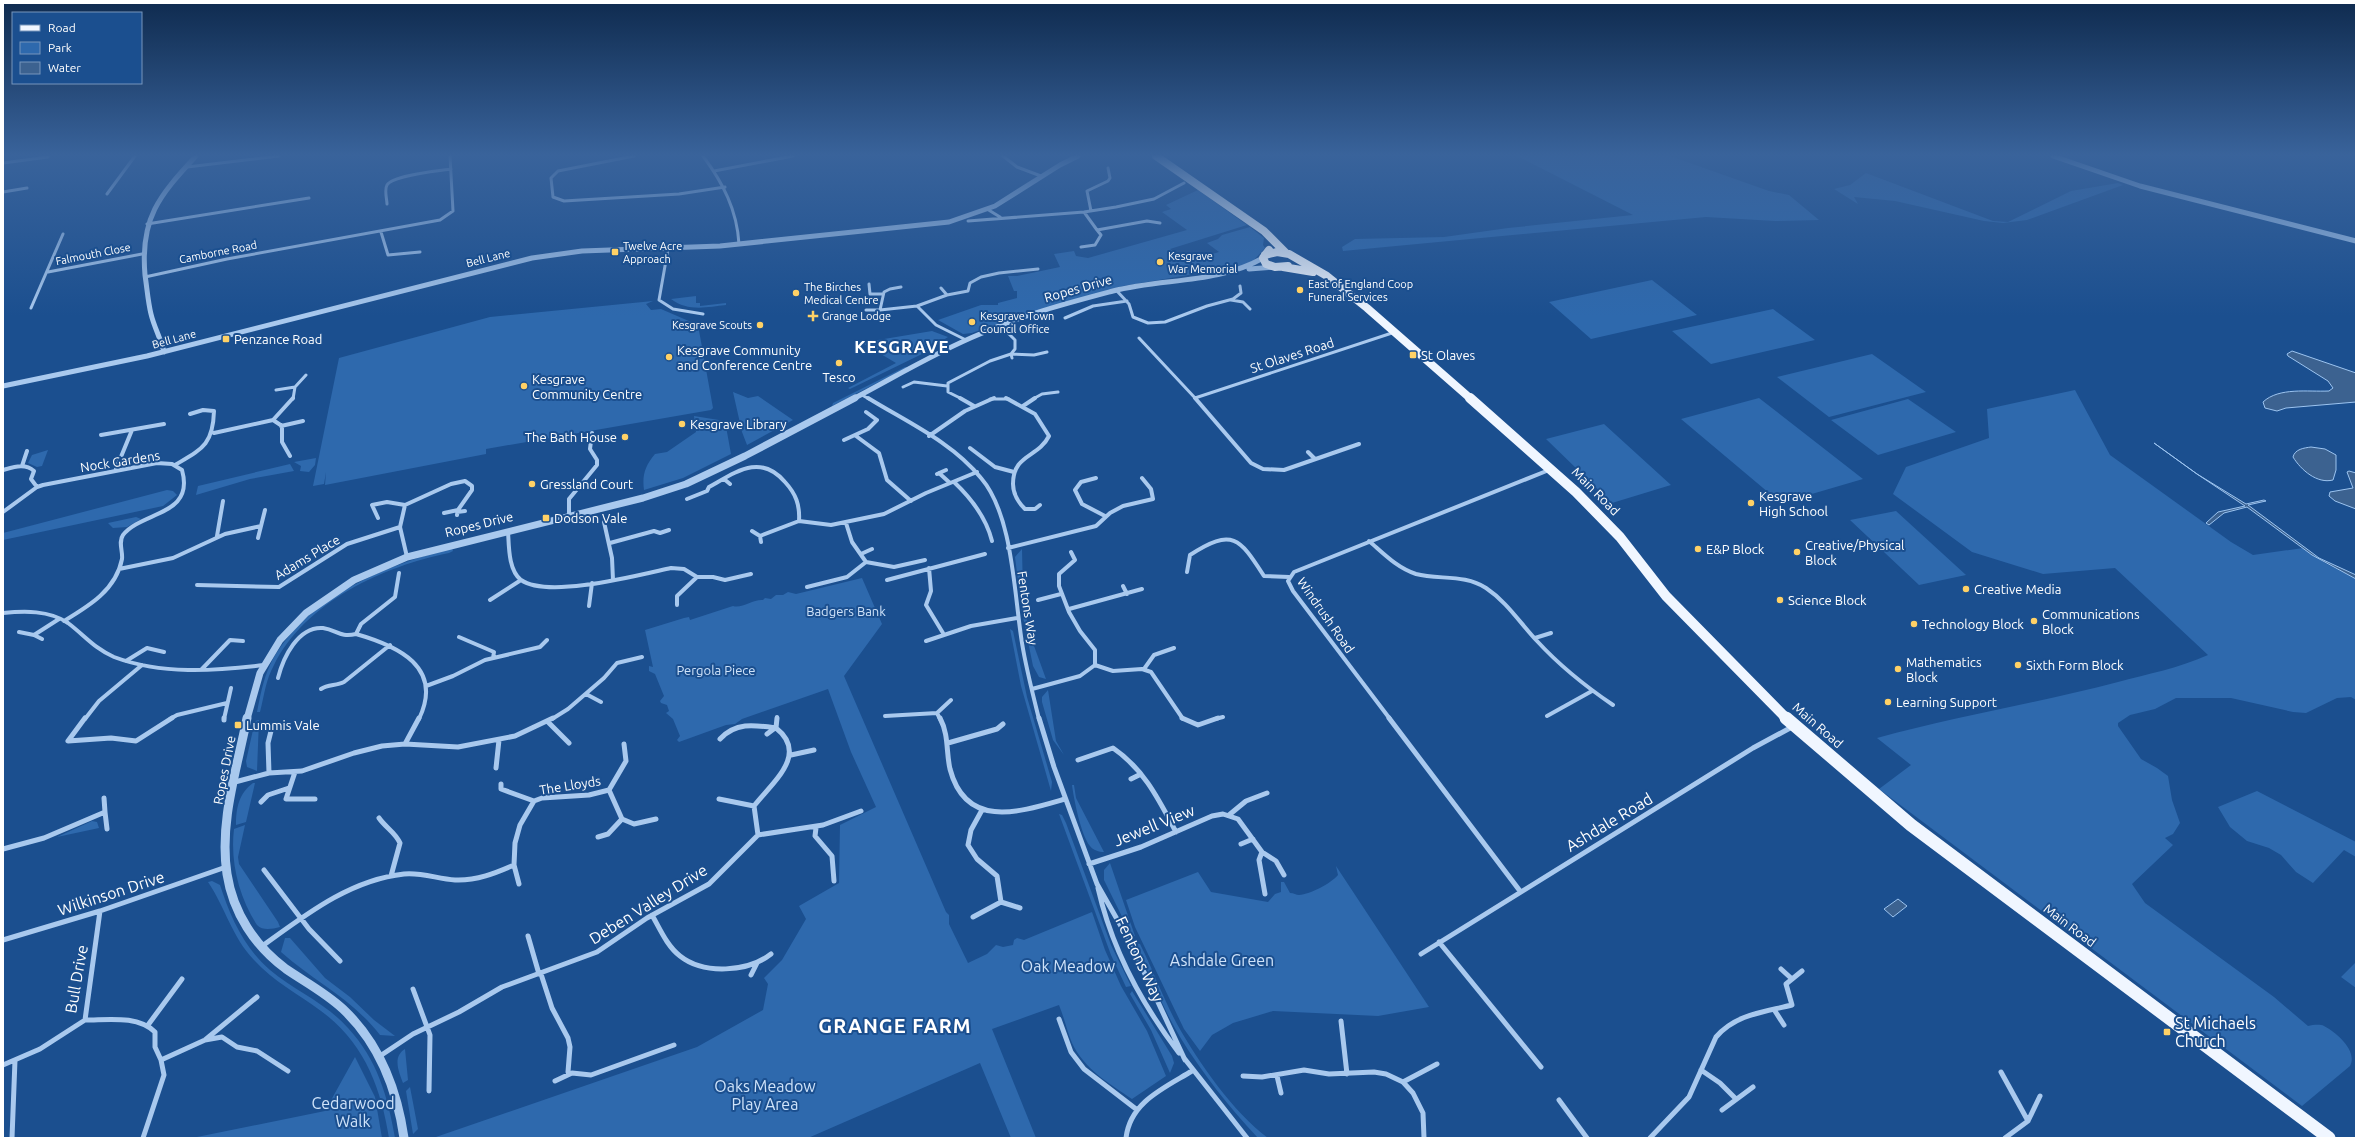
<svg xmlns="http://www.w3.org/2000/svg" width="2359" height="1141" font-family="Ubuntu,sans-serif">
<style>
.green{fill:#2e69ad}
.water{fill:#3c6290;stroke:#9cc4f0}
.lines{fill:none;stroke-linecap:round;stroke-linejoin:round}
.minor-far2{stroke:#a9c9ee;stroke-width:3}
.minor-far1{stroke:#a9c9ee;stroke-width:4}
.minor{stroke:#a9c9ee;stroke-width:5}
.tertiary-far2{stroke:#a9c9ee;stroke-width:5}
.tertiary-far1{stroke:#a9c9ee;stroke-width:7}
.tertiary{stroke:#a9c9ee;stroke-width:9}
.primary-far2{stroke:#f0f6ff;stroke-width:8}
.primary-far1{stroke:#f0f6ff;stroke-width:10}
.primary{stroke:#f0f6ff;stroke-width:13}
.poi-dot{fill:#ffd166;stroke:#1b4f8f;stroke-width:1.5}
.labels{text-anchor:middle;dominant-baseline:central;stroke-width:4;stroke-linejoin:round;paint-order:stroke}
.far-poi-label{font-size:11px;fill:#fff;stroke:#1b4f8f;text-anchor:start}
.far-street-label{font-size:11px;fill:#fff;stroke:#1b4f8f}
.street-label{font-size:13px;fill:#fff;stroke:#1b4f8f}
.poi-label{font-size:13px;fill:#fff;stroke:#1b4f8f;text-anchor:start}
.park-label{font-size:13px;fill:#cfe3fa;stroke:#1b4f8f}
.near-street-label{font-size:16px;fill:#fff;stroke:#1b4f8f}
.near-park-label{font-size:16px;fill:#cfe3fa;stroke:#1b4f8f}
.near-poi-label{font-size:16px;fill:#fff;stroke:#1b4f8f;text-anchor:start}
.district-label{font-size:17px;font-weight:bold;letter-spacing:1px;fill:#fff;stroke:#1b4f8f}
.near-district-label{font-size:20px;font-weight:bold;letter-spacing:1px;fill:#fff;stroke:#1b4f8f}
</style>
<rect width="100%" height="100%" fill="#1b4f8f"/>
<path class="green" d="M1517,156H1670L1769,191L1789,195L1819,220L1775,221L1706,217L1343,251L1342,247L1355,239L1444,237L1508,228L1633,215Z
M1866,173L1993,221L2008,222L2071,191L2118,183L2123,185L2027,220L2003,223L1984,221L1895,201L1854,197L1858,204L1834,189L1850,185Z
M1198,190L1247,225L1170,249L1186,262L1219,252L1207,243L1218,239L1222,235L1250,227L1264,238L1263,245L1265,248L1253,261L1242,266L1123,286L1016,317L972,333L963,334L938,320L981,305H998V303L1017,298V291H1014L1008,276H1017L1060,267L1054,254L1074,251L1076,256L1088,258L1187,230L1162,212L1171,209L1166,205Z
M1652,280L1697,315L1591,339L1549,302Z
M696,296V303H700V306L726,303V305C707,307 688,312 671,299Z
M653,301L646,304L651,310L661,309L698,325L713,408L711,410L486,449V454L325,485L326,472L324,484L313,486L339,358L490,317Z
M1773,309L1815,340L1711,364L1672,331Z
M932,331L948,337L920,355L850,389L848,388L896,363L864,344L866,342Z
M1872,354L1926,392L1829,417L1777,377Z
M905,367H908L832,406L833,403Z
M2075,390L2110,455L2231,542L2253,555L2303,548L2325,563L2356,579V700L2351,697L2337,698L2306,713L2293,712L2231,698H2176L2155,709L2130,715L2118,723V726L2141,759L2157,768L2168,776L2172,800L2180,823L2173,834L2165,838L2173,845L2132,884L2145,903L2274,997L2308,1026C2313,1025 2320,1024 2324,1026C2337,1033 2358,1051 2350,1066L2302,1106L1879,789L1911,765L1877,738C1956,716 2038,703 2118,682C2148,674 2179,668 2208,655L2115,568L2043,574L1972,552L1893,494L1906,467L1989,438L1987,409Z
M733,392L748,398L758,396L793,420L747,445L742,432Z
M1759,398L1863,479L1781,503L1681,419Z
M1908,399L1956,432L1878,455L1831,420Z
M694,416L725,421L731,454L683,478L644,490C642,475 645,466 655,454L667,452L696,432Z
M1604,424L1671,485L1612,503L1546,439Z
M48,450L42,466L37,467L28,463L32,455Z
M316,458L315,465L309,472L300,471L301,466L294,462Z
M290,464L294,471L250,479L196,495L198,486Z
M167,490L173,491L177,495L163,506L3,540V533Z
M1896,511L1966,575L1919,585L1850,520Z
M136,517L141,519L127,527L113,528L108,523Z
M452,548L453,551L449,553C384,566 305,602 274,665C266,679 264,696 260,712H257C260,697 263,680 270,665C304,598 384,566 452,548Z
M1022,549L1023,594L1029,632L1046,679L1039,677L1033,666L1022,612L1015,557Z
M862,578L882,624L844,676L946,912L949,915V924L968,963L987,954L996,945L1003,947L1013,945L1014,940L1017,938L1024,940L1092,912L1105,950L1121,986L1147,1031L1166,1076L1132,1099C1110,1084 1084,1069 1072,1043C1067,1031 1064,1017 1059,1005L992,1029L1036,1138H1011L980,1063L808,1138H433L697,1047L763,1010L768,984L764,978L782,960L806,919L799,906L839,883L840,825L876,807L851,752L828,689L742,719L735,724L726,725L679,742L677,740L680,736L673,719L666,713L669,711L667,705L661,703L660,701L664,696L655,674L649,671V666L653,667L645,630L684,618L689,617L690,620L733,606C742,609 753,599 763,600L765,598L771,599L776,595H783L788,592L796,594Z
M1010,629L1013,631L1027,697L1052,782L1051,791L1021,686Z
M1048,690L1056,741L1064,755L1053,740L1042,702V697Z
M259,720L257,771L247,767L246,761L255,721Z
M253,783H255L246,822L236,825C236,808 239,793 253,783Z
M1072,785H1074L1076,798L1104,852C1099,852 1093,850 1090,846C1081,835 1074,800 1072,785Z
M2257,791L2356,842V857L2344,850L2313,883L2296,872L2281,855L2269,848L2247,841L2230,827L2218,807Z
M1059,814L1062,815L1066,823L1111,945L1131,986L1126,987L1111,955Z
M92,821L97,822L99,828L57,837Z
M245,825L238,857L239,864L278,922L280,927C272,929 263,931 257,925C239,897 230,862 234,829Z
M1110,863L1135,936L1132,937L1104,880V870Z
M1336,866L1429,1007L1378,1016L1273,1011L1233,1023L1212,1035L1200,1051L1184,1029L1135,927L1126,900L1198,872L1211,892L1268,902L1275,894L1281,892V882H1284L1290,893C1294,893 1296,895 1299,895C1311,894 1330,884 1338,875Z
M212,881L220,885C230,916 244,948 270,970C295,991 326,1003 348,1028C377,1059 388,1097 395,1138H389C381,1088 364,1042 321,1011C298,994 273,981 254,960C232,937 225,907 208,882Z
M285,938H290L325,978L350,997L374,1020L395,1036L380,1035C350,997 316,983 281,952Z
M1135,943L1140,944C1153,970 1163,998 1177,1024C1199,1063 1232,1111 1268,1138H1258C1229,1107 1202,1073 1180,1037C1162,1007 1150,974 1135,943Z
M2356,962V988L2341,977Z
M1132,991L1172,1056L1174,1063L1170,1073L1151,1030L1130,994Z
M405,1049L408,1080L403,1083C399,1072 392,1057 405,1049Z
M355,1057L375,1097L382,1138H192L325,1111Z
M410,1087L418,1129L413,1134L406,1091Z"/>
<path class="water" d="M2292,351L2356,373V402L2286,408L2277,411L2265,408L2263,402C2279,387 2308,392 2329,391L2333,388L2328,381L2288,356L2287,354Z
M2154,443L2197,474L2246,504L2264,500L2266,501L2248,505L2319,558L2356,575V579L2312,555L2247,507L2224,513L2209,525L2206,523L2218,512L2245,506L2197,474Z
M2311,447L2325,449L2336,455V470L2333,480C2317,484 2301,470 2293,457C2295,449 2304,448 2311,447Z
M2349,471L2356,473V509L2335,501L2329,496L2330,492L2353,488L2347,472Z
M1898,899L1907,906L1893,917L1884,909Z"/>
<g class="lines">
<path class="minor-far2" d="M634,156L558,171L551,178L553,197L564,201L679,194L725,187
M703,156C723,183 737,210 739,244
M1003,156L1017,167L1041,176
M3,163L48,157
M187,167L279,156
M714,171L793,156
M3,192L27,188
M107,194L135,156
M387,204C387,199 384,190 387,185C393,175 439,171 451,169
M987,209L1000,217
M1091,211L1087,191L1108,181L1110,178L1108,168
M1084,212L1097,230L1147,221L1160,223
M968,221L1084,212L1116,207L1154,199L1184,183
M147,224L309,198
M381,232L388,255L420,252
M1081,247L1095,245L1101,235L1097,230
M668,249L659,300L673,309L703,314
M48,272L142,254
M145,277L227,259L440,220L453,211L450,156
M869,284L870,294H882
M901,287L890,289L884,292L880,310L917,306L936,325L966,340
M941,288L947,295
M1116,290L1129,304L1133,317L1148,323L1165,322L1207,306L1233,299L1241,293L1240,286
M1231,300L1243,302L1250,309
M917,306L947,295L968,291L970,283L981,277L999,273L1038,269
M31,308L63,234
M866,310H880
M1065,318L1093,306L1127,301
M1139,338L1196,399
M1012,358L1011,354L1034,355L1047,352
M903,387L914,382L947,386
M276,390L295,387
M862,395L869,399
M1195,398L1395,332
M293,399L295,387L306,375
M962,399L948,392V383L990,361L1011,354L1015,349V340L1006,331
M990,399H1009
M1033,399L1042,394L1058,392"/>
<path class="minor-far1" d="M868,398C907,422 952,442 981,478C1013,515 1014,594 1022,643C1026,668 1033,695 1039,719
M960,398L974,406
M1006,398L1035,414L1049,436C1038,458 1013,454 1013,484C1013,494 1018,502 1025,509H1035L1040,505
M1195,398L1251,463L1263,469L1284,470L1359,444
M1023,406L1035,398
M281,426L303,421
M214,433L273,420
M101,435L164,424
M856,436L879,453L887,480L911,501
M929,436L965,411L994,398
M844,440L868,429L877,420L866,412
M970,448L995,467L1014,472
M1308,452L1315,459
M290,456L282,442V426L273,420L293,398
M175,465C202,449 213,445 214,411L203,410L190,414
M22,466L27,451
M116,469L132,430
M3,470C14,467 25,463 34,471L31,479L37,487
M939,473L950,483
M937,474L946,470
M1096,478L1081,482L1075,490L1082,504L1105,516
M724,479L730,484
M954,482C972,499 986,517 992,541
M687,499L707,491L709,487C736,472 760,453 785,482C796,494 800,505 799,521
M405,505L451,484L465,481L472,486V490L458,510L457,515
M3,512L37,487L43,485L157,463L172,464L182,470C195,516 142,511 123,535C118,542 123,551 122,559C116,590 89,606 64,621
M457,512L465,511
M444,513L458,510
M569,516V499L597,465V460L590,449L592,433
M378,518L372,505L387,502L405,505L400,527L407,557
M604,522L612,558L613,580
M846,523L852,542L866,562L894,567L925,560
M508,531C509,545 508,570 521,580C548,599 639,575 671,568L684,569L697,577H713L725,580L751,574
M752,531L760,536
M217,536L223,501
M760,536L799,521L831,525L884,514L926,493L977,472
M760,536L761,542
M258,538L265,510
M1369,541C1383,553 1397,568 1416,574C1439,580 1465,574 1486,588C1507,602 1520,623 1537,641C1559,665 1585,686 1613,705
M610,543L654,531L660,533L669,530
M1008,548L1096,526L1110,513L1123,506L1153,499L1151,489L1142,478
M861,554L872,549
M929,568L931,591L926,605L943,633
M119,569L173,558L225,534L261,526
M1187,572L1190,555C1233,527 1240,539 1264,576L1289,577
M399,573L395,597L361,624L356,634C398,646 444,667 419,719
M887,580L985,554
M197,585L279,587L347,544L400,527
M1123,586L1127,594
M807,587L847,577L866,562
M490,600L521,580
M1038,600L1061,594
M677,605V596L697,577
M589,606L592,583
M1069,609L1142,589
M3,613C24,611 49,610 68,623C84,635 95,649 114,657C162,675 214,671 264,665
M19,632L34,635L59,619
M34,635L42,639
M459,637L494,652L493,658
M1535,638L1551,633
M926,641L971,626L1017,618
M126,661L147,648L164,652
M1095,665L1113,671L1142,669L1151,672L1183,719
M1144,669L1154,655L1174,648
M201,670L230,640L243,641
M278,678C283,658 298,626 323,628C337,630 340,638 356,634
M426,686L453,676L485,660L540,647L547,640
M321,689C328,684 336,686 344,682L390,645
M1032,689L1080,676L1095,665V650L1080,631L1069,612L1059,586V574L1075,560L1071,552
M586,694L601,702
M937,713L951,700
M885,716L937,713L940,719
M1547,716L1592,691
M85,719L99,701L142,665
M170,719L177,715L227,703
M224,719L231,688
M552,719L568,709L604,678L617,663L642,657
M777,719V717
M1215,719L1223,717
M1390,719L1293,591L1288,581L1294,572L1549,470"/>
<path class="minor" d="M85,718L68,741L111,738L136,741L172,718
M940,718C949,735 946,752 950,769C966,830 1020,812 1065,799
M1039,718L1054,767L1097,884L1130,942L1185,1060
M1182,718L1198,725L1218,718
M1389,718L1520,891
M224,720V718
M548,722L569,743
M767,734L775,728
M720,739C736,722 754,725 776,728
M948,743L997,729L1003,724
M405,744L419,718
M791,755L814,750
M1078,760L1113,748C1144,769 1159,800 1176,832
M496,768L499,740
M295,772L286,799H315
M269,773L268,743L271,731
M1131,779L1141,774
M235,782L269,773L302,771L354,753L382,746L405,744L458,747L515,736L553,718
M501,784V789L534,801
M609,790L626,761L624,744
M719,799L754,806
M261,802L268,795L289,788
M105,812L107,829
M1229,815L1246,801L1267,793
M379,818C386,828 395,832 400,843L391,876
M816,828L815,836L832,856L834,881
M758,835L823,825L861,811
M598,837L608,834L622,819
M1241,844L1253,839
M3,849L44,838L105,812L104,798
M1262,852L1259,860L1265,894
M1089,864L1141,847L1212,816L1223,814L1238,819L1262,852L1276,861L1284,875
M514,865L519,884
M264,870L309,929L340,961
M1098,888C1112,950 1141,1003 1179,1053
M1001,902L1020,908
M652,915C660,929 667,946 680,956C704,975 748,972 771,954
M973,917L1001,902L997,876L977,859L968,845L971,830L982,810
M528,936L539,974
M3,940L100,911L226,867
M1439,942L1541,1067
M261,947C304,916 349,880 404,874C421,872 438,879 455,880C476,881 496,873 514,865L515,843L520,825L534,801L542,798L589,795L609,790L622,819L634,824L656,819
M1421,954L1753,748L1792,727
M1781,969L1792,979
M541,974L552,1008L568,1038L570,1047L568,1072
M751,975L757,963
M413,989L430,1035L429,1091
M1775,1011L1784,1025
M1059,1019L1071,1052L1084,1069L1136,1109
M85,1020C108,1020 137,1015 155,1032V1047L161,1060
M1341,1021L1347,1074
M148,1025L182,979
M205,1040L222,1037L237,1047L257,1051L288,1071
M380,1056L413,1034L459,1012L502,987L597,952L647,918L709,884L758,835L754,806C773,782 809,754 776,728L777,718
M1184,1058L1247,1138
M3,1065L40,1049L85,1020L100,911
M1701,1070L1720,1083L1736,1099
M2001,1072L2028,1121
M1243,1076L1262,1077L1304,1070L1329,1074L1374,1072L1386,1074L1403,1082L1413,1093L1423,1113L1424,1138
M1277,1076L1281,1093
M555,1081L572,1073L591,1075L674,1045
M1403,1082L1437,1064
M1559,1100L1587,1138
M1722,1110L1753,1087
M12,1138L15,1060
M143,1138L164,1075L161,1060L205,1040L257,997
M1126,1138C1130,1102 1164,1088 1192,1071
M1650,1138L1689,1097L1716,1037C1736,1014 1764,1012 1792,1005L1786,984L1802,971
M2005,1138L2028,1121L2040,1096"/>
<path class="tertiary-far2" d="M2053,156L2140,186L2356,241
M1249,269L1274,267
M164,352C161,339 154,327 151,314C148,302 147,288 145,275C140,218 159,196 196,156
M3,386L147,356L532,258L582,251L720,246L949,222L995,206L1060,165L1078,156
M853,399C895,377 936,352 980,334C1022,315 1068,303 1113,291C1162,278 1218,284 1263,258"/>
<path class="tertiary-far1" d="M247,719L260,673L280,640L306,613L354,580L407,557L643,498L686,484L745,456L855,398"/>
<path class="tertiary" d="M247,718C237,769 219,822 227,874C233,913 255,946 286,969C305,982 326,993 343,1009C380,1044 397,1089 404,1138"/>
<path class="primary-far2" d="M1156,156L1264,231L1286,253
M1269,250L1263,258L1266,264L1275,267L1288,266
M1265,255L1277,252L1289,254L1327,276L1367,308L1471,399
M1283,267L1313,272"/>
<path class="primary-far1" d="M1470,398L1576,492L1620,537L1666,596L1787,719"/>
<path class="primary" d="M1786,718L1911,825L2329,1138"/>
</g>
<linearGradient id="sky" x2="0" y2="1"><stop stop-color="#0f2b4f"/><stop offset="0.49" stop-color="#39639b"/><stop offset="1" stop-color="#39639b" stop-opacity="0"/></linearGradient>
<rect width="2359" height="316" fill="url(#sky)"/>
<g class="poi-dot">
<rect x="611" y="248" width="8" height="8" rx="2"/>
<circle cx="1160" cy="262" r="4"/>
<circle cx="1300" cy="290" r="4"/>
<circle cx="796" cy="293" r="4"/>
<path d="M811 310h4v4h4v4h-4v4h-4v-4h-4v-4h4z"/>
<circle cx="972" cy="322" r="4"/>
<circle cx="760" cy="325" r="4"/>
<rect x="222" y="335" width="8" height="8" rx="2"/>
<rect x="1409" y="351" width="8" height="8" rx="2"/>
<circle cx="669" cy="357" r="4"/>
<circle cx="839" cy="363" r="4"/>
<circle cx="524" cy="386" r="4"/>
<circle cx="682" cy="424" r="4"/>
<circle cx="625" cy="437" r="4"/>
<circle cx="532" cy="484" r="4"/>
<circle cx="1751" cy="503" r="4"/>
<rect x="542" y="514" width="8" height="8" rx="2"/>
<circle cx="1698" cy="549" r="4"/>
<circle cx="1797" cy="552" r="4"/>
<circle cx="1966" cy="589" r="4"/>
<circle cx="1780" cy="600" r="4"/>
<circle cx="2034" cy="621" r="4"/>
<circle cx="1914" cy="624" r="4"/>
<circle cx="2018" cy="665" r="4"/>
<circle cx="1898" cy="669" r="4"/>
<circle cx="1888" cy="702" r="4"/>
<rect x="234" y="721" width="8" height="8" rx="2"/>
<rect x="2163" y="1028" width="8" height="8" rx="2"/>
</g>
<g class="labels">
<g class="far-poi-label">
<text x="623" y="246">Twelve Acre<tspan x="623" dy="13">Approach</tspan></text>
<text x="1168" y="256">Kesgrave<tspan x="1168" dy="13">War Memorial</tspan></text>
<text x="1308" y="284">East of England Coop<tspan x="1308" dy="13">Funeral Services</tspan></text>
<text x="804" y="287">The Birches<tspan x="804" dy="13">Medical Centre</tspan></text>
<text x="822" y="316">Grange Lodge</text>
<text x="980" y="316">Kesgrave Town<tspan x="980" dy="13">Council Office</tspan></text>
<text x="752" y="325" text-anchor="end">Kesgrave Scouts</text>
</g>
<g class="far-street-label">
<text transform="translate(218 252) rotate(-11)">Camborne Road</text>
<text transform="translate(93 254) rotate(-11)">Falmouth Close</text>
<text transform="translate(488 258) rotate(-14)">Bell Lane</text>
<text transform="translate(174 339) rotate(-15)">Bell Lane</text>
</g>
<g class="street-label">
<text transform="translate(1078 288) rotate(-16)">Ropes Drive</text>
<text transform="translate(1292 355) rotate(-18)">St Olaves Road</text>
<text transform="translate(120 461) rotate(-9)">Nock Gardens</text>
<text transform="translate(1596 491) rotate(45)">Main Road</text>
<text transform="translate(479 524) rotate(-14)">Ropes Drive</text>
<text transform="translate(307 557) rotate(-31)">Adams Place</text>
<text transform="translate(1028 608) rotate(81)">Fentons Way</text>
<text transform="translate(1326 615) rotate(55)">Windrush Road</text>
<text transform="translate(1818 725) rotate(41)">Main Road</text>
<text transform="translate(224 770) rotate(-79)">Ropes Drive</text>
<text transform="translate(570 785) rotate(-9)">The Lloyds</text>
<text transform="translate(2070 925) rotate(37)">Main Road</text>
</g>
<g class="poi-label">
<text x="234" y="339">Penzance Road</text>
<text x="677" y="350">Kesgrave Community<tspan x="677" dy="15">and Conference Centre</tspan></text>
<text x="1421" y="355">St Olaves</text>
<text x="839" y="377" text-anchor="middle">Tesco</text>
<text x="532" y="379">Kesgrave<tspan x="532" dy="15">Community Centre</tspan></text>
<text x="690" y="424">Kesgrave Library</text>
<text x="617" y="437" text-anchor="end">The Bath House</text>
<text x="540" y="484">Gressland Court</text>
<text x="1759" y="496">Kesgrave<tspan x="1759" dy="15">High School</tspan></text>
<text x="554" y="518">Dodson Vale</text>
<text x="1805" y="545">Creative/Physical<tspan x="1805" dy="15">Block</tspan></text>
<text x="1706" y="549">E&amp;P Block</text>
<text x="1974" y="589">Creative Media</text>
<text x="1788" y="600">Science Block</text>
<text x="2042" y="614">Communications<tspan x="2042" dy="15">Block</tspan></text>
<text x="1922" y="624">Technology Block</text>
<text x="1906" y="662">Mathematics<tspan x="1906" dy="15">Block</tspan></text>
<text x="2026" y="665">Sixth Form Block</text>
<text x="1896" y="702">Learning Support</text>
<text x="246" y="725">Lummis Vale</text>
</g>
<g class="park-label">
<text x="846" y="611">Badgers Bank</text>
<text x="716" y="670">Pergola Piece</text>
</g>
<g class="near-street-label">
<text transform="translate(1609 822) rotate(-31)">Ashdale Road</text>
<text transform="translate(1154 825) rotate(-22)">Jewell View</text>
<text transform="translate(111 893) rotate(-18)">Wilkinson Drive</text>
<text transform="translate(648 904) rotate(-32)">Deben Valley Drive</text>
<text transform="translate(1140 959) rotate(65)">Fentons Way</text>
<text transform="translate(76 979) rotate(-80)">Bull Drive</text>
</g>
<g class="near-park-label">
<text x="1222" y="960">Ashdale Green</text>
<text x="1068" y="966">Oak Meadow</text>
<text x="765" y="1086">Oaks Meadow<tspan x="765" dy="18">Play Area</tspan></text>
<text x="353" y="1103">Cedarwood<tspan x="353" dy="18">Walk</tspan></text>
</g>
<g class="near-poi-label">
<text x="2175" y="1023">St Michaels<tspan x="2175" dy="18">Church</tspan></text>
</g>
<g class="district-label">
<text x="902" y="346">KESGRAVE</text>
</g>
<g class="near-district-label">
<text x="895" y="1025">GRANGE FARM</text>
</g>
</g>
<rect width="2359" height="1141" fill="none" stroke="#ffffff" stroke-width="8"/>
<rect x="12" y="12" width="130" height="72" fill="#1b4f8f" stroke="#7695bc"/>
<rect x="20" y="25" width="20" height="6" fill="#f0f6ff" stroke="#7695bc"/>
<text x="48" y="32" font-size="12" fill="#ffffff">Road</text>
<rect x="20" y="42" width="20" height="12" fill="#2e69ad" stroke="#7695bc"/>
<text x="48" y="52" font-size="12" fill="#ffffff">Park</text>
<rect x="20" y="62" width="20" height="12" fill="#3c6290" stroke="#7695bc"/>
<text x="48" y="72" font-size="12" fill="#ffffff">Water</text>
</svg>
